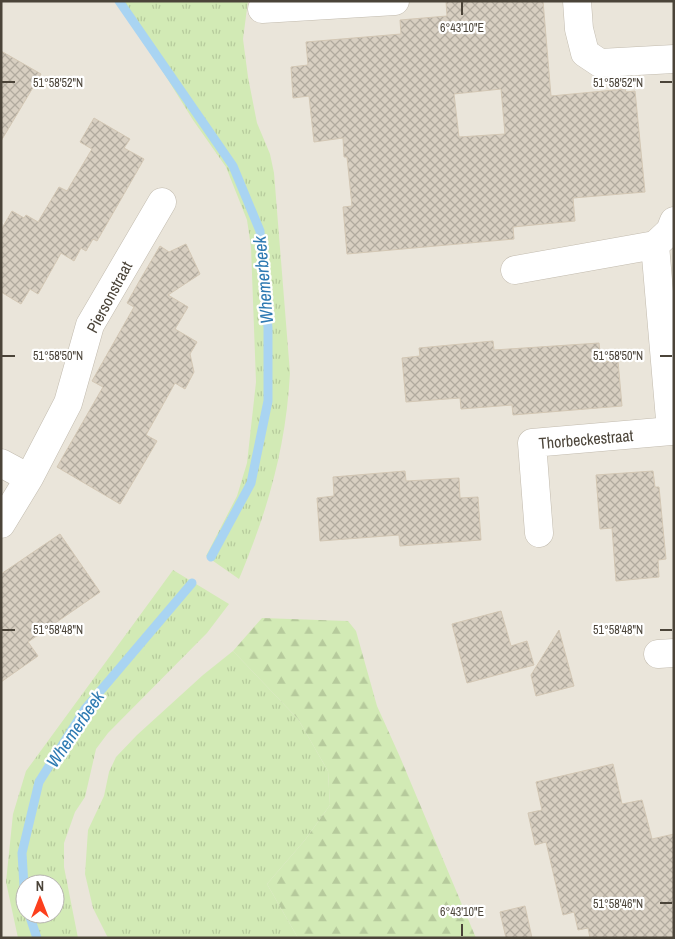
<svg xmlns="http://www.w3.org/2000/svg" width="675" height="939" font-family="'Archivo Narrow',sans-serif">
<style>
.residential{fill:#eae5da;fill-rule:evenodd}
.grass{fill:url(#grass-tufts);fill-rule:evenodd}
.forest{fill:url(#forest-firs)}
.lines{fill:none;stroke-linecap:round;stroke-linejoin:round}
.stream{stroke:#a9d4f2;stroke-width:9}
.building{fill:url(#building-cross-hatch);stroke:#d3c7b4;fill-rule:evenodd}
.minor-casing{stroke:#c2bbae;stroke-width:29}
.minor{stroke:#fff;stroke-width:28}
.ticks{fill:none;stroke:#4b4439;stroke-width:2}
.labels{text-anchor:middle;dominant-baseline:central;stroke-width:4.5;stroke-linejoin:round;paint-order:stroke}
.street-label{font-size:16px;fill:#4b4439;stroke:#fff}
.water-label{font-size:18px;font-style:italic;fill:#2e7ab2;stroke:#fff}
.ticks-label{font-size:12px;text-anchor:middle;fill:#4b4439;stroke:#fff;stroke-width:4.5;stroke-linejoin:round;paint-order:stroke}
</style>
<defs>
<pattern id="grass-tufts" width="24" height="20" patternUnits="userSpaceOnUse" patternTransform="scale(1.25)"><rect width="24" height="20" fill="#d2eab5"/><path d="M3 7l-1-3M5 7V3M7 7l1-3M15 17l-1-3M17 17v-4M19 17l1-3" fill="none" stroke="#b6ca9c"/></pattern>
<pattern id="forest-firs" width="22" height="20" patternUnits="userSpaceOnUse" patternTransform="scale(1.25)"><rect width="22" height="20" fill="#d2eab5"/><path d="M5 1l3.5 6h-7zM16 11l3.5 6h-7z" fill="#b6ca9c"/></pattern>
<pattern id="building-cross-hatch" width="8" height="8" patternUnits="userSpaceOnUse" patternTransform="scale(1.25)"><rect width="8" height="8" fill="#d8cfc1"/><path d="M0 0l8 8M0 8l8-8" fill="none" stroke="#b1aa9e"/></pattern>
</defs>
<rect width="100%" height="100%" fill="#f6f3ec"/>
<path class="residential" d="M1,1H674V938H1ZM25,884H55V914H25Z"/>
<path class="grass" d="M119,1H248L243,39L248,77L257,123L270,154L274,173L290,373C286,447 268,510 239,579L206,556L237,496L247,463L256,382L251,247L247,220L226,167L193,120Z
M173,570L229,604L207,633L108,733L96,749L85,797L75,812L64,843V867L78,938H18L6,882L13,814L26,771ZM25,884H55V914H25Z
M233,651L298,719L328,771L330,805L305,840L267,884L298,938H108L93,908L85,874L88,830L104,796L109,772L116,757L137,735L203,675Z"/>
<path class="forest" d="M262,618L348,621L356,631L377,706L400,757L476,938H298L267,884L305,840L330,805L328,771L298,719L233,651Z"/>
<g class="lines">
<path class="stream" d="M119,1L233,166L260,231L268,328V401L251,483L211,557
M25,903L22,853L39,782L85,709L192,583
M29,914L37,938"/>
</g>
<path class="building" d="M446,1H543L551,96L625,89L626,92L635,91L645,192L573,198L575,221L513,227L514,239L347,254L343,207L352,206L347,157H344L343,138L314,142L309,96L293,98L291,67L308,65L306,42L401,34L400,20L447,16ZM501,89L505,134L459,137L454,94Z
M1,51L41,74L1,141Z
M94,118L130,139L124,148L144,159L97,241L93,239L86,251L81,248L74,261L61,253L38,294L30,289L21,304L1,292V230L12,211L24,218L26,215L38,222L59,187L67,191L92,149L80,142Z
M186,244L200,274L168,295L188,307L175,329L197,342L190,354L194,372L185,389L175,383L146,435L157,441L120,504L57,467L103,387L92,381L134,307L127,303L140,280L160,246L169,252Z
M493,341L494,350L599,343L601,362L618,361L622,406L513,415L512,405L461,409L460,398L406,402L402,358L420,356L419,348Z
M405,471L406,481L459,478L460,498L478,497L481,540L400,546L399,535L320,541L317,498L334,496L333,477Z
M653,471L655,487H659L666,559L658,560L659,577L616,581L612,528L600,529L596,475Z
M60,534L100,592L28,642L38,656L1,682V574Z
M501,611L511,646L527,641L534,665L467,683L452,624Z
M559,630L574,686L536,696L531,675Z
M613,764L622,804L642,800L652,839L674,834V938H590L588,928L578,930L574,912L563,915L546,842L535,845L528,813L542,810L536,782Z
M525,906L532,938H506L500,912Z"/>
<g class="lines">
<defs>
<path id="minor" d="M577,1L579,29L585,53L600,63L674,59
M262,9L395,1
M674,221L670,231L655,245L671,431H674
M515,270L655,245
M1,463L29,478L68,403L90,325L162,202
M1,524L29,478
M539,533L532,443L671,431
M658,654L674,653"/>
</defs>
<use href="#minor" class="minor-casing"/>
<use href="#minor" class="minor"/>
</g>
<path class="ticks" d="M462,2V15M2,82H15M660,82H672M2,356H15M660,356H672M2,630H15M660,630H672M660,903H672M462,924V936"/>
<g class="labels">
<g class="street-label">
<text transform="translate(109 297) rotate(-62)">Piersonstraat</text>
<text transform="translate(586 439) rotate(-5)">Thorbeckestraat</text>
</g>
<g class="water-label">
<text transform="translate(263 280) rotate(-95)">Whemerbeek</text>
<text transform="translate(75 729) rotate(-56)">Whemerbeek</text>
</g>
</g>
<g class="ticks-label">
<text x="462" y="32">6°43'10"E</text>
<text x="58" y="87">51°58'52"N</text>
<text x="618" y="87">51°58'52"N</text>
<text x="58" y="360">51°58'50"N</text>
<text x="618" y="360">51°58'50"N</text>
<text x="58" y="634">51°58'48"N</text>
<text x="618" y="634">51°58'48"N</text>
<text x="618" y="908">51°58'46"N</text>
<text x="462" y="916">6°43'10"E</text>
</g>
<rect width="675" height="939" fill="none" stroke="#4b4439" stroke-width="5"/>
<g transform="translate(40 899)"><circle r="24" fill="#ffffff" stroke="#b7b4b0"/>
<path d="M0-4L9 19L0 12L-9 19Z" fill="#fc3f1d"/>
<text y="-8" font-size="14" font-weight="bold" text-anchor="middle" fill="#4b4439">N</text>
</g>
</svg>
